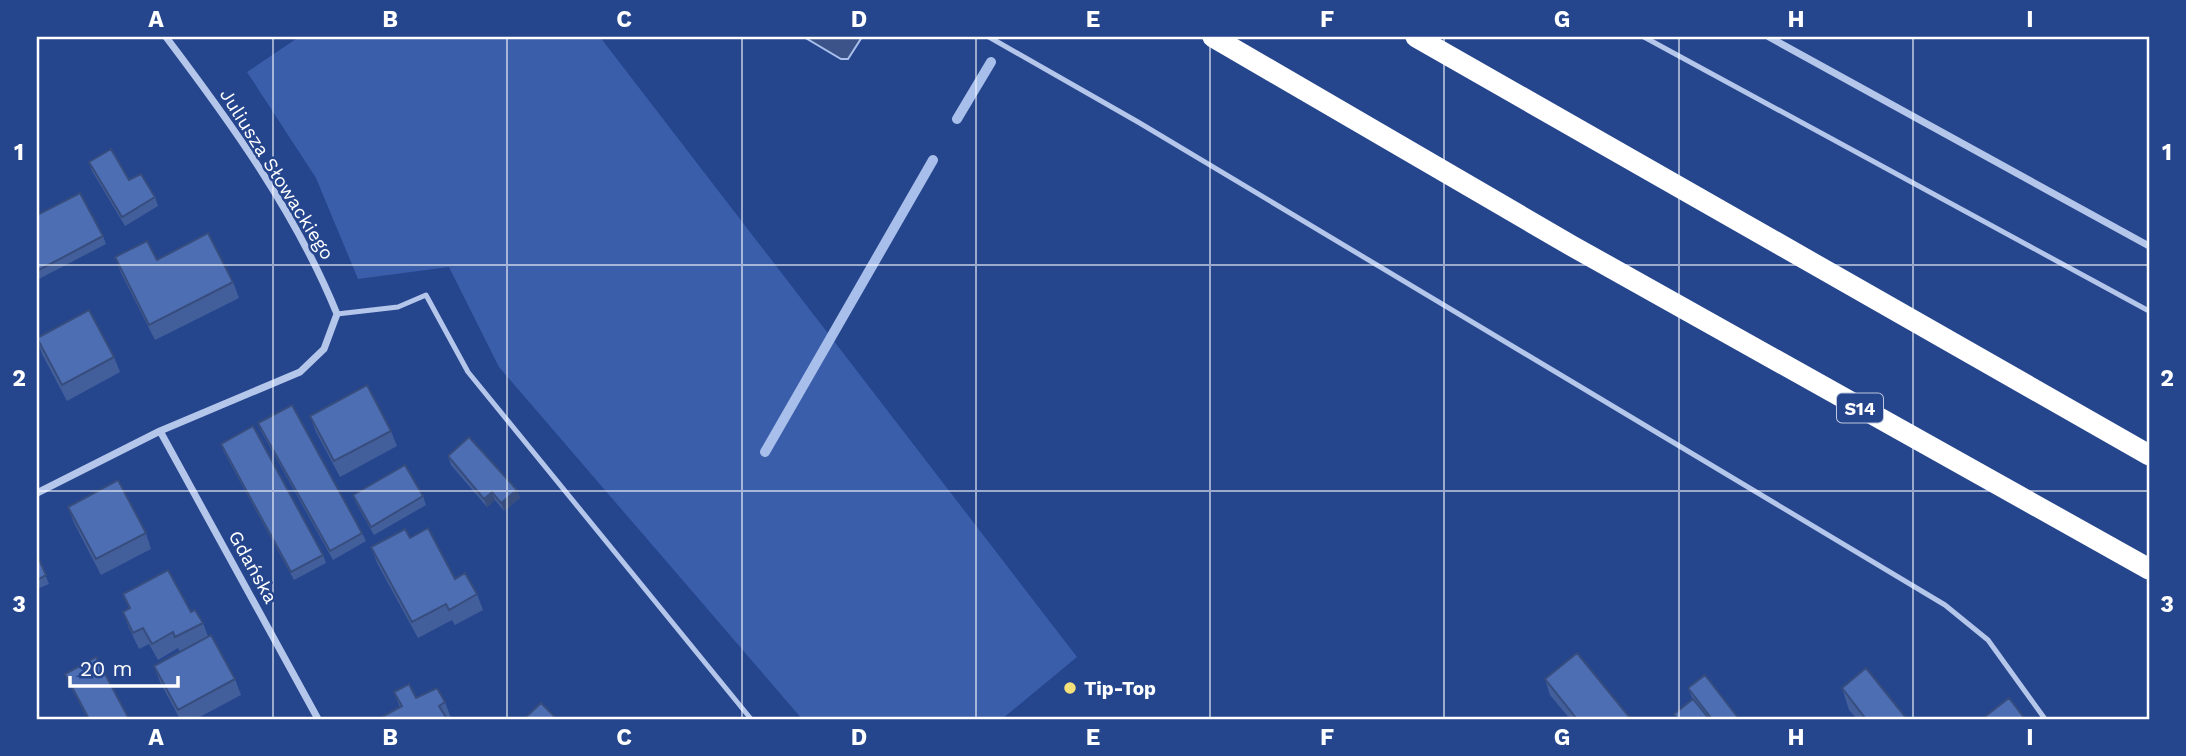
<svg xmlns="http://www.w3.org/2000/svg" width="2186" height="756" font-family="'Work Sans',sans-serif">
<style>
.green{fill:#3a5eaa}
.water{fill:#3b5388;stroke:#a9bfeb;stroke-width:2}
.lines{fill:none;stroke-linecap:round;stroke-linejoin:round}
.stream{stroke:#a9bfeb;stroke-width:10}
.service{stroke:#b5c6eb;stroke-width:5}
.minor{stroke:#b5c6eb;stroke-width:7}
.motorway{stroke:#fff;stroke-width:21}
.wall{fill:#435f9b}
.shaded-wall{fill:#374d7e}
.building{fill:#4e6eb4;stroke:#374d7e;stroke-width:2}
.grid{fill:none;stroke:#fff;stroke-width:2;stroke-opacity:0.55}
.poi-dot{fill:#f4e179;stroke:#25458d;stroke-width:2.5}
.labels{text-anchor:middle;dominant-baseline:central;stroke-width:5;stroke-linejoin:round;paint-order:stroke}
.shield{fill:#25458d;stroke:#bec7dd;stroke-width:2}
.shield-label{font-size:18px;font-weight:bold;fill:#fff}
.street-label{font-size:19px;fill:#fff;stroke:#25458d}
.poi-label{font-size:19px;font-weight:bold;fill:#fff;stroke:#25458d;text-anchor:start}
.neatline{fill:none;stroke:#fff;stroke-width:2.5}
.grid-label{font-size:23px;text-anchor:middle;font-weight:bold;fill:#fff}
</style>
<rect width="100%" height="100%" fill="#25458d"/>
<path class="green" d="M299,37H600L1077,657L1002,719H802L499,367L449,267L358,279L316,178L247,72Z"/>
<path class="water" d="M804,37H862L848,59H841Z"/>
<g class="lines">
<path class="stream" d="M957,119L991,62
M765,452L933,160"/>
<path class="service" d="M989,37L1138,122L1945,605L1988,640L2045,719
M1644,37L2149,311
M337,314L398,307L426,295L468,372L751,719"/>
<path class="minor" d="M1769,37L2149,246
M160,431L318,719
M37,493L160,431L300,372L324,349L337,314C296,213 231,123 166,37"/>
<path class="motorway" d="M1213,37L1572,246L2149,569
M1416,37L2149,455"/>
</g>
<path class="wall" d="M89,162L129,180L155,197L158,206L125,226L92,171Z
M37,215L103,236L106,244L39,279L37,275Z
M115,257L157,260L233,282L239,298L155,340L121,273Z
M37,338L114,357L120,372L67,401L42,354Z
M310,416L391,431L397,446L340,477L316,432Z
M258,423L362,533L366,541L333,560L261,431Z
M221,444L323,555L326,563L294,580L224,452Z
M448,456L517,490L520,498L504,511L495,500L487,507L451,465Z
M353,495L423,496L426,505L374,535L356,503Z
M68,507L146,533L151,549L101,575L74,523Z
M410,538L455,579L477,594L483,610L455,625L452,620L418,638L377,563L371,547Z
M37,555L49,584L37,589Z
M123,594L191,612L203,623L208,636L235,679L241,695L196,719H180L160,682L154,666L180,652L178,648L158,660L149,644L139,649L129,628L123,612L129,609Z
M65,674L129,719H88L68,682Z
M1545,679L1631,719H1570L1550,695Z
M1688,688L1739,719H1676L1674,714L1693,700Z
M1842,688L1907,719H1857L1849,710Z
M394,692L416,698L445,702L451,718L449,719H380L400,707Z"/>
<path class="shaded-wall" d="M517,490L520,498L504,511L501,503Z
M492,492L495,500L487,507L484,499Z"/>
<path class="building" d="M111,149L129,180L141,174L155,197L122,217L89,162Z
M80,193L103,236L37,271V215Z
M208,233L233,282L149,325L115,257L147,241L157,260Z
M89,310L114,357L62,385L37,338Z
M367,385L391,431L334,461L310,416Z
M292,405L362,533L330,551L258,423Z
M253,426L323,555L291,572L221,444Z
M469,437L517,490L501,503L492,492L484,499L448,456Z
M405,465L423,496L371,527L353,495Z
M118,480L146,533L96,559L68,507Z
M428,528L455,579L465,573L477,594L449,610L446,604L412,622L371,547L405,529L410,538Z
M37,555L46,575L37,580Z
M168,570L191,612L195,610L203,623L175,637L173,632L152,644L143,628L133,633L123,612L130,608L123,594Z
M211,635L235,679L178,710L154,666Z
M1577,653L1631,719H1577L1545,679Z
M96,657L129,719H89L65,674Z
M1866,668L1907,719H1866L1842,688Z
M1705,675L1739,719H1712L1688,688Z
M409,684L416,698L437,688L445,702L439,706L447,719H381L380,718L402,706L394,692Z
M2009,698L2025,719H1982Z
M1693,699L1709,719H1678L1674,714Z
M541,703L557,719H524Z"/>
<path class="grid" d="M273,37V719M507,37V719M742,37V719M976,37V719M1210,37V719M1444,37V719M1679,37V719M1913,37V719M37,265H2149M37,491H2149"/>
<circle class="poi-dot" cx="1070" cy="688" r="7"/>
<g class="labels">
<rect class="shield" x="1837" y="393.5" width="46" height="29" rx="5"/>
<g class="shield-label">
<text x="1860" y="408">S14</text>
</g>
<g class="street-label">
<text transform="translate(277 174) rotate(58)">Juliusza Słowackiego</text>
<text transform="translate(253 567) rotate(61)">Gdańska</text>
</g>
<g class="poi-label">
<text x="1084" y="688">Tip-Top</text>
</g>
</g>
<rect width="2186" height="756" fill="none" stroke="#25458d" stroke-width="77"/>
<path d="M70 676v10h108v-10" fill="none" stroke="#ffffff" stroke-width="3.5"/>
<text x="80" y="676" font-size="21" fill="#ffffff" stroke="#25458d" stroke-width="5" paint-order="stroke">20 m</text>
<rect x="38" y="38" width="2110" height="680" class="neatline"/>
<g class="grid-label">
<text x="156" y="27">A</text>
<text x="390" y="27">B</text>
<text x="624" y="27">C</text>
<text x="859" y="27">D</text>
<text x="1093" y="27">E</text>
<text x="1327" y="27">F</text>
<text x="1562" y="27">G</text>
<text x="1796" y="27">H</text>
<text x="2030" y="27">I</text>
<text x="19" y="160">1</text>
<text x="2167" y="160">1</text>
<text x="19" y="386">2</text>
<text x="2167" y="386">2</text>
<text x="19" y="612">3</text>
<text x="2167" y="612">3</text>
<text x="156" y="745">A</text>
<text x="390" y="745">B</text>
<text x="624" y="745">C</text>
<text x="859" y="745">D</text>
<text x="1093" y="745">E</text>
<text x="1327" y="745">F</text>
<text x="1562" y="745">G</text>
<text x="1796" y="745">H</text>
<text x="2030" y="745">I</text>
</g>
</svg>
